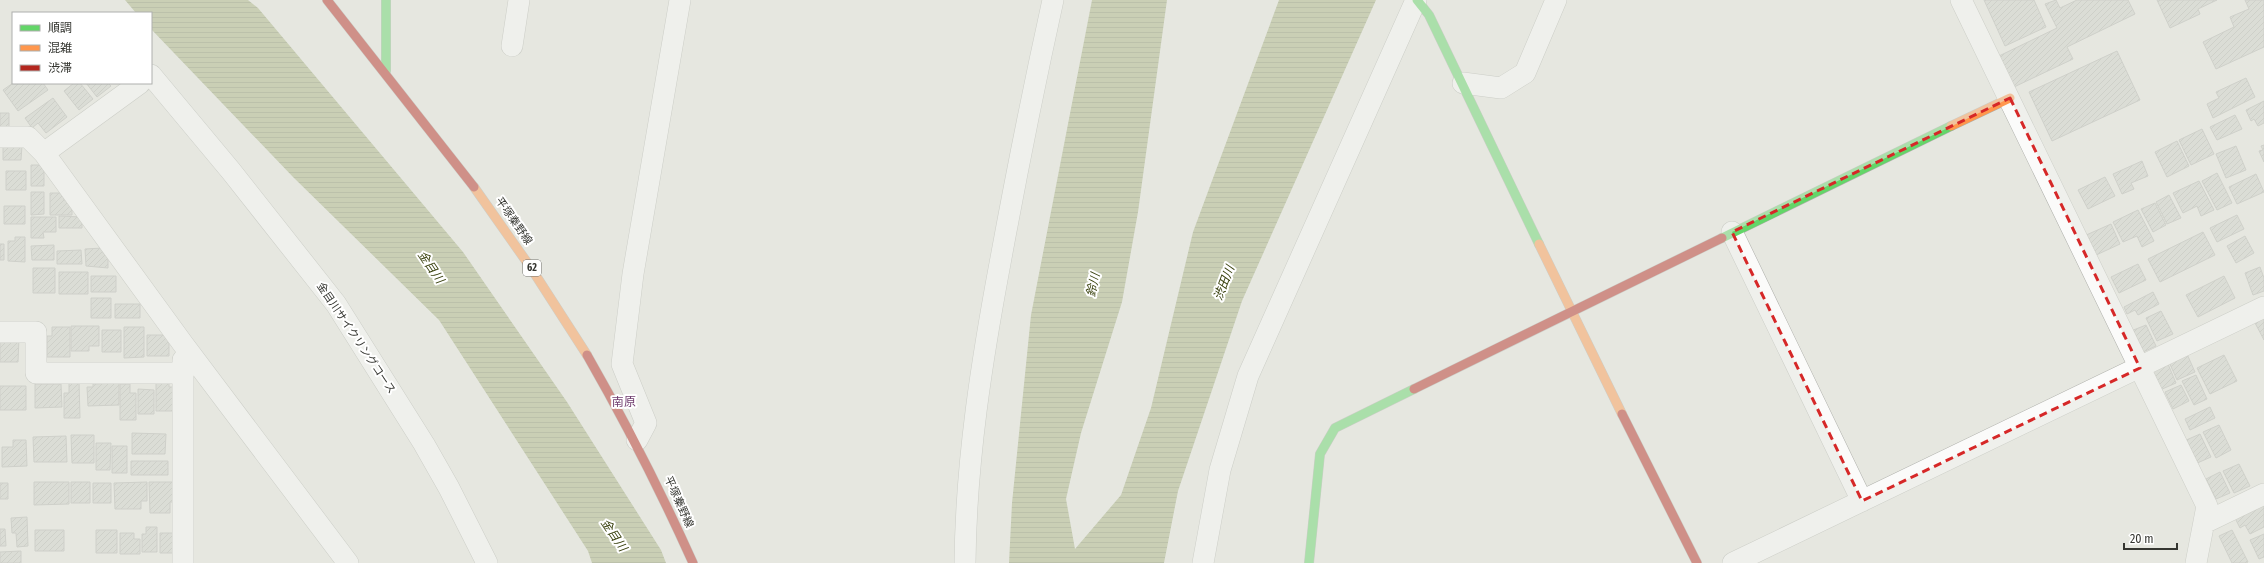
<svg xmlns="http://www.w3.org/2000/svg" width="2264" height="563" font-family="'Fira Sans Condensed','Noto Sans JP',sans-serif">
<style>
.water{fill:url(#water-rules)}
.building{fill:url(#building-hatch);stroke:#b3b4af}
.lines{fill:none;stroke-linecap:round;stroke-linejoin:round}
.street-casing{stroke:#aeafaa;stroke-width:22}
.fast-casing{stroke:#aeafaa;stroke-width:10}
.slow-casing{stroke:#aeafaa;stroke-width:10}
.jam-casing{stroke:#aeafaa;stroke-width:10}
.street{stroke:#fbfbfa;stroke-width:21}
.fast{stroke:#63d668;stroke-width:9}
.slow{stroke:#ff974d;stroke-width:9}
.jam{stroke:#b3261e;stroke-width:9}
.marked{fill:none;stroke:#d62828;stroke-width:3;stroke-dasharray:8 5;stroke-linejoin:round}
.labels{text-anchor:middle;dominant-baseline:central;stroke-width:4;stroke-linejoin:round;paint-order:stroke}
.shield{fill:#fff;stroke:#72726f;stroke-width:1}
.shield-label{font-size:10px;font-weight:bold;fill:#353631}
.street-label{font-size:11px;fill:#353631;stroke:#fff}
.water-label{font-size:12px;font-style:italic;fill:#373f0b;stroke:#fff}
.neighbourhood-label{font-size:12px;fill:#703d6f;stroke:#fff}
</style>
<defs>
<pattern id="water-rules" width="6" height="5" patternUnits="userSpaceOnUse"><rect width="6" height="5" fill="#a8b282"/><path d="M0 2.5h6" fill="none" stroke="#8a926b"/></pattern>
<pattern id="building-hatch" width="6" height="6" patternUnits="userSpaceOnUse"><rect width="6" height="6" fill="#cfd0ca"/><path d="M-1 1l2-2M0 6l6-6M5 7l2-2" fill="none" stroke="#b2b3ae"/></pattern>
</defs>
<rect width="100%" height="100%" fill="#e6e7e0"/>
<path class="water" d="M125,0H248L258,8L463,252L567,402L661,550L666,563H592L588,551L439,320L293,177L151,29V13H136Z
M1092,0H1167L1138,212L1122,302L1081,433L1066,499L1075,549L1121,495L1151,408L1193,232L1279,0H1376L1242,301L1178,491L1164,563H1009L1012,503L1031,315Z"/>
<path class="building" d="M1984,0H2034L2046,27L2005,46Z
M2056,0L2060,8L2077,0H2128L2135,14L2067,47L2073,59L2014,87L1999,56L2057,28L2045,4Z
M2157,0H2217L2198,9L2200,14L2170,28Z
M2245,0H2264V47L2216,69L2203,42L2234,27L2230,17L2249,9Z
M2117,51L2140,100L2052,141L2029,92Z
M2246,78L2255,97L2213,118L2207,104L2219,98L2216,92Z
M13,83H43L48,90L18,111L3,90Z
M74,83H80L93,99L79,110L64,91Z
M86,83H108L111,86L97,97Z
M53,98L67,117L46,133L38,123L32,128L25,118Z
M2264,101V123L2258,126L2254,119L2251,121L2246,110Z
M0,113H9V129H0Z
M2235,115L2242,129L2217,140L2210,127Z
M2202,129L2214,154L2191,165L2179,140Z
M2177,141L2189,166L2167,177L2155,152Z
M3,144L22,145L21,160H3Z
M2264,145V162L2259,151L2263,150L2261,146Z
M2236,146L2246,170L2226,178L2216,154Z
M2142,161L2148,176L2131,183L2134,189L2122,194L2113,174Z
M31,165H44V186H31Z
M6,171H26V190H6Z
M2217,173L2232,203L2217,210L2202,181Z
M2256,174L2264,192L2237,204L2229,187Z
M2105,177L2115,196L2088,209L2078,190Z
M2199,181L2214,210L2201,216L2197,206L2183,213L2173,193Z
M31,192H44V214L31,215Z
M50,193H64V200H72V215H50Z
M2169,195L2181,218L2167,224L2156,202Z
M2155,203L2166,225L2153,232L2141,209Z
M4,206H25V224H4Z
M2138,210L2154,241L2142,247L2137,236L2123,242L2113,222Z
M2237,215L2244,229L2217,242L2210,228Z
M59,216L82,217V228H59Z
M31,217H56V232H43L44,238H31Z
M2111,224L2120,244L2094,256L2084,236Z
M2203,232L2215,255L2160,282L2148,259Z
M2245,236L2254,253L2236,263L2227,246Z
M15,237H25V262L8,261V241H15Z
M0,244H4V260H0Z
M54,245V260H32L31,246Z
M103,248V253H108V268L86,266L85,249Z
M81,250L82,264H57V251Z
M2138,264L2146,280L2119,293L2111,277Z
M2260,267L2264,278V291L2253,295L2245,273Z
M33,268H55V293H33Z
M59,272H88V294H59Z
M91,276H116V292H91Z
M2224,276L2235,298L2198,317L2186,295Z
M2153,292L2159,304L2138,315L2135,310L2127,314L2124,307Z
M91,298H111V318H91Z
M115,304H140V318H115Z
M2161,311L2173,334L2157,341L2146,318Z
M2264,316V340L2254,321Z
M2146,325L2156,346L2141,353L2131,331Z
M71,326H99V346H89V351H71Z
M52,327H70V357H47V336H52Z
M124,327H144V357L124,358Z
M102,330H121V352H102Z
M147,335H169V356H147Z
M0,338H19L18,362H0Z
M2187,354L2195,372L2177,380L2169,362Z
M2224,355L2237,381L2210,394L2197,368Z
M2168,364L2176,383L2160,390L2152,371Z
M2196,375L2207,399L2194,405L2182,381Z
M69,381H79L80,418H64V393H69Z
M156,381H169V387H178V411H156Z
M119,383V405L88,406L87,387H93V384Z
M35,384H61L62,407L35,408Z
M120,384H130V393H136V420H120Z
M2181,385L2189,401L2173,409L2165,392Z
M0,386H26V410H0Z
M138,389L154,390V414H138Z
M2210,407L2215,418L2190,430L2185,419Z
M2219,425L2231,450L2216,458L2203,432Z
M132,433L166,434L165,454H132Z
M2200,434L2211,457L2195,464L2184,441Z
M71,435H94V463H72Z
M66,436L67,462H34L33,437Z
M13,440H26L27,466L2,467V447H13Z
M96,443H111L110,470H96Z
M112,446H127V473H112Z
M131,461H168V475H131Z
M2239,464L2250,486L2234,493L2223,471Z
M2220,472L2230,493L2216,499L2206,479Z
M34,482H69V504L34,505Z
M71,482H90V503H71Z
M147,482V501H141V509H115L114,483Z
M149,482H177V502H170V513H150Z
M0,483H8V499H0Z
M93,483H111V503H93Z
M2264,503V527L2250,534L2245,525L2240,528L2235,518Z
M27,517L28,546L17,547L16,533H12L11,518Z
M146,527H157V552H142V534H146Z
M0,529H5L6,546H0Z
M35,530H64V551H35Z
M96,530H117V553H96Z
M2232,530L2248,562L2246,563H2232L2219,536Z
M120,533H134V539H140V554H120Z
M160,533H178V553H160Z
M2264,534V557L2259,559L2250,540Z
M21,551V563H0V552Z"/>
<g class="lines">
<defs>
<path id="street" d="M1961,0L2207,506L2196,563
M512,46L519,0
M151,75L231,171L336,304L424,444L449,488L487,563
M1463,83L1501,88L1525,73L1556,0
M0,137H28L44,153L140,83
M44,153L183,344L348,563
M1732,232L1862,501
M0,332H36V373H183
M637,440L646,423L622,364L633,274L680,0
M2204,523L2264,494
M183,563V360
M965,563C966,460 982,359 1001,258C1017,171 1034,86 1053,0
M1203,563L1220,470L1248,376L1416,0
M1733,563L2264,307"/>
<path id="fast" d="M386,0V71
M1417,0L1429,15L1539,244
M1722,238L1951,126
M1309,563L1320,454L1335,428L1414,389"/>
<path id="slow" d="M1951,126L2010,98
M474,187L531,268L587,355
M1539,244L1622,414"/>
<path id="jam" d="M327,0L474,187
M587,355C626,423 661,492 693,563
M1414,389L1722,238
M1622,414L1697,563"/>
</defs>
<use href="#street" class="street-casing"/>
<use href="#fast" class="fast-casing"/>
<use href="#slow" class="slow-casing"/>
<use href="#jam" class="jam-casing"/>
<use href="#street" class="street"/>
<use href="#fast" class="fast"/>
<use href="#slow" class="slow"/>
<use href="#jam" class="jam"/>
</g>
<path d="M0 0H2264V563H0ZM2010,98L2140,368L1862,501L1732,232Z" fill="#e6e7e0" fill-opacity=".55" fill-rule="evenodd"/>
<path class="marked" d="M2010,98L2140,368L1862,501L1732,232Z"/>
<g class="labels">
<rect class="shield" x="523" y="260" width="18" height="16" rx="3"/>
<g class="shield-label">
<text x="532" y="268">62</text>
</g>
<g class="street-label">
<text transform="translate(514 221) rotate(55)">平塚秦野線</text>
<text transform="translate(356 338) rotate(56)">金目川サイクリングコース</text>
<text transform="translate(679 502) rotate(66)">平塚秦野線</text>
</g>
<g class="water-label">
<text transform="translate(431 267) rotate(56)">金目川</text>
<text transform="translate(1224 283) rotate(-69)">渋田川</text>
<text transform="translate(1093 285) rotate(-78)">鈴川</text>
<text transform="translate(614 535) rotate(56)">金目川</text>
</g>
<g class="neighbourhood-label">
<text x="624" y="402">南原</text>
</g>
</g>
<rect x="12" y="12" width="140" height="72" fill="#ffffff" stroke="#aeafad"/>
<rect x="20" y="25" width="20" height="6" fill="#63d668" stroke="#aeafad"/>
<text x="48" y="32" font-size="12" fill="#353631">順調</text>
<rect x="20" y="45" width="20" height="6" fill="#ff974d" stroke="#aeafad"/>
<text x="48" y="52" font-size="12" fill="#353631">混雑</text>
<rect x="20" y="65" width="20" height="6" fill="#b3261e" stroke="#aeafad"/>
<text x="48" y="72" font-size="12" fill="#353631">渋滞</text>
<path d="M2124 543v6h53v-6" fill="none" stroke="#353631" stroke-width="2"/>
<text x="2130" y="543" font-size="12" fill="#353631" stroke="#ffffff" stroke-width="3" paint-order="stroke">20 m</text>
</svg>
